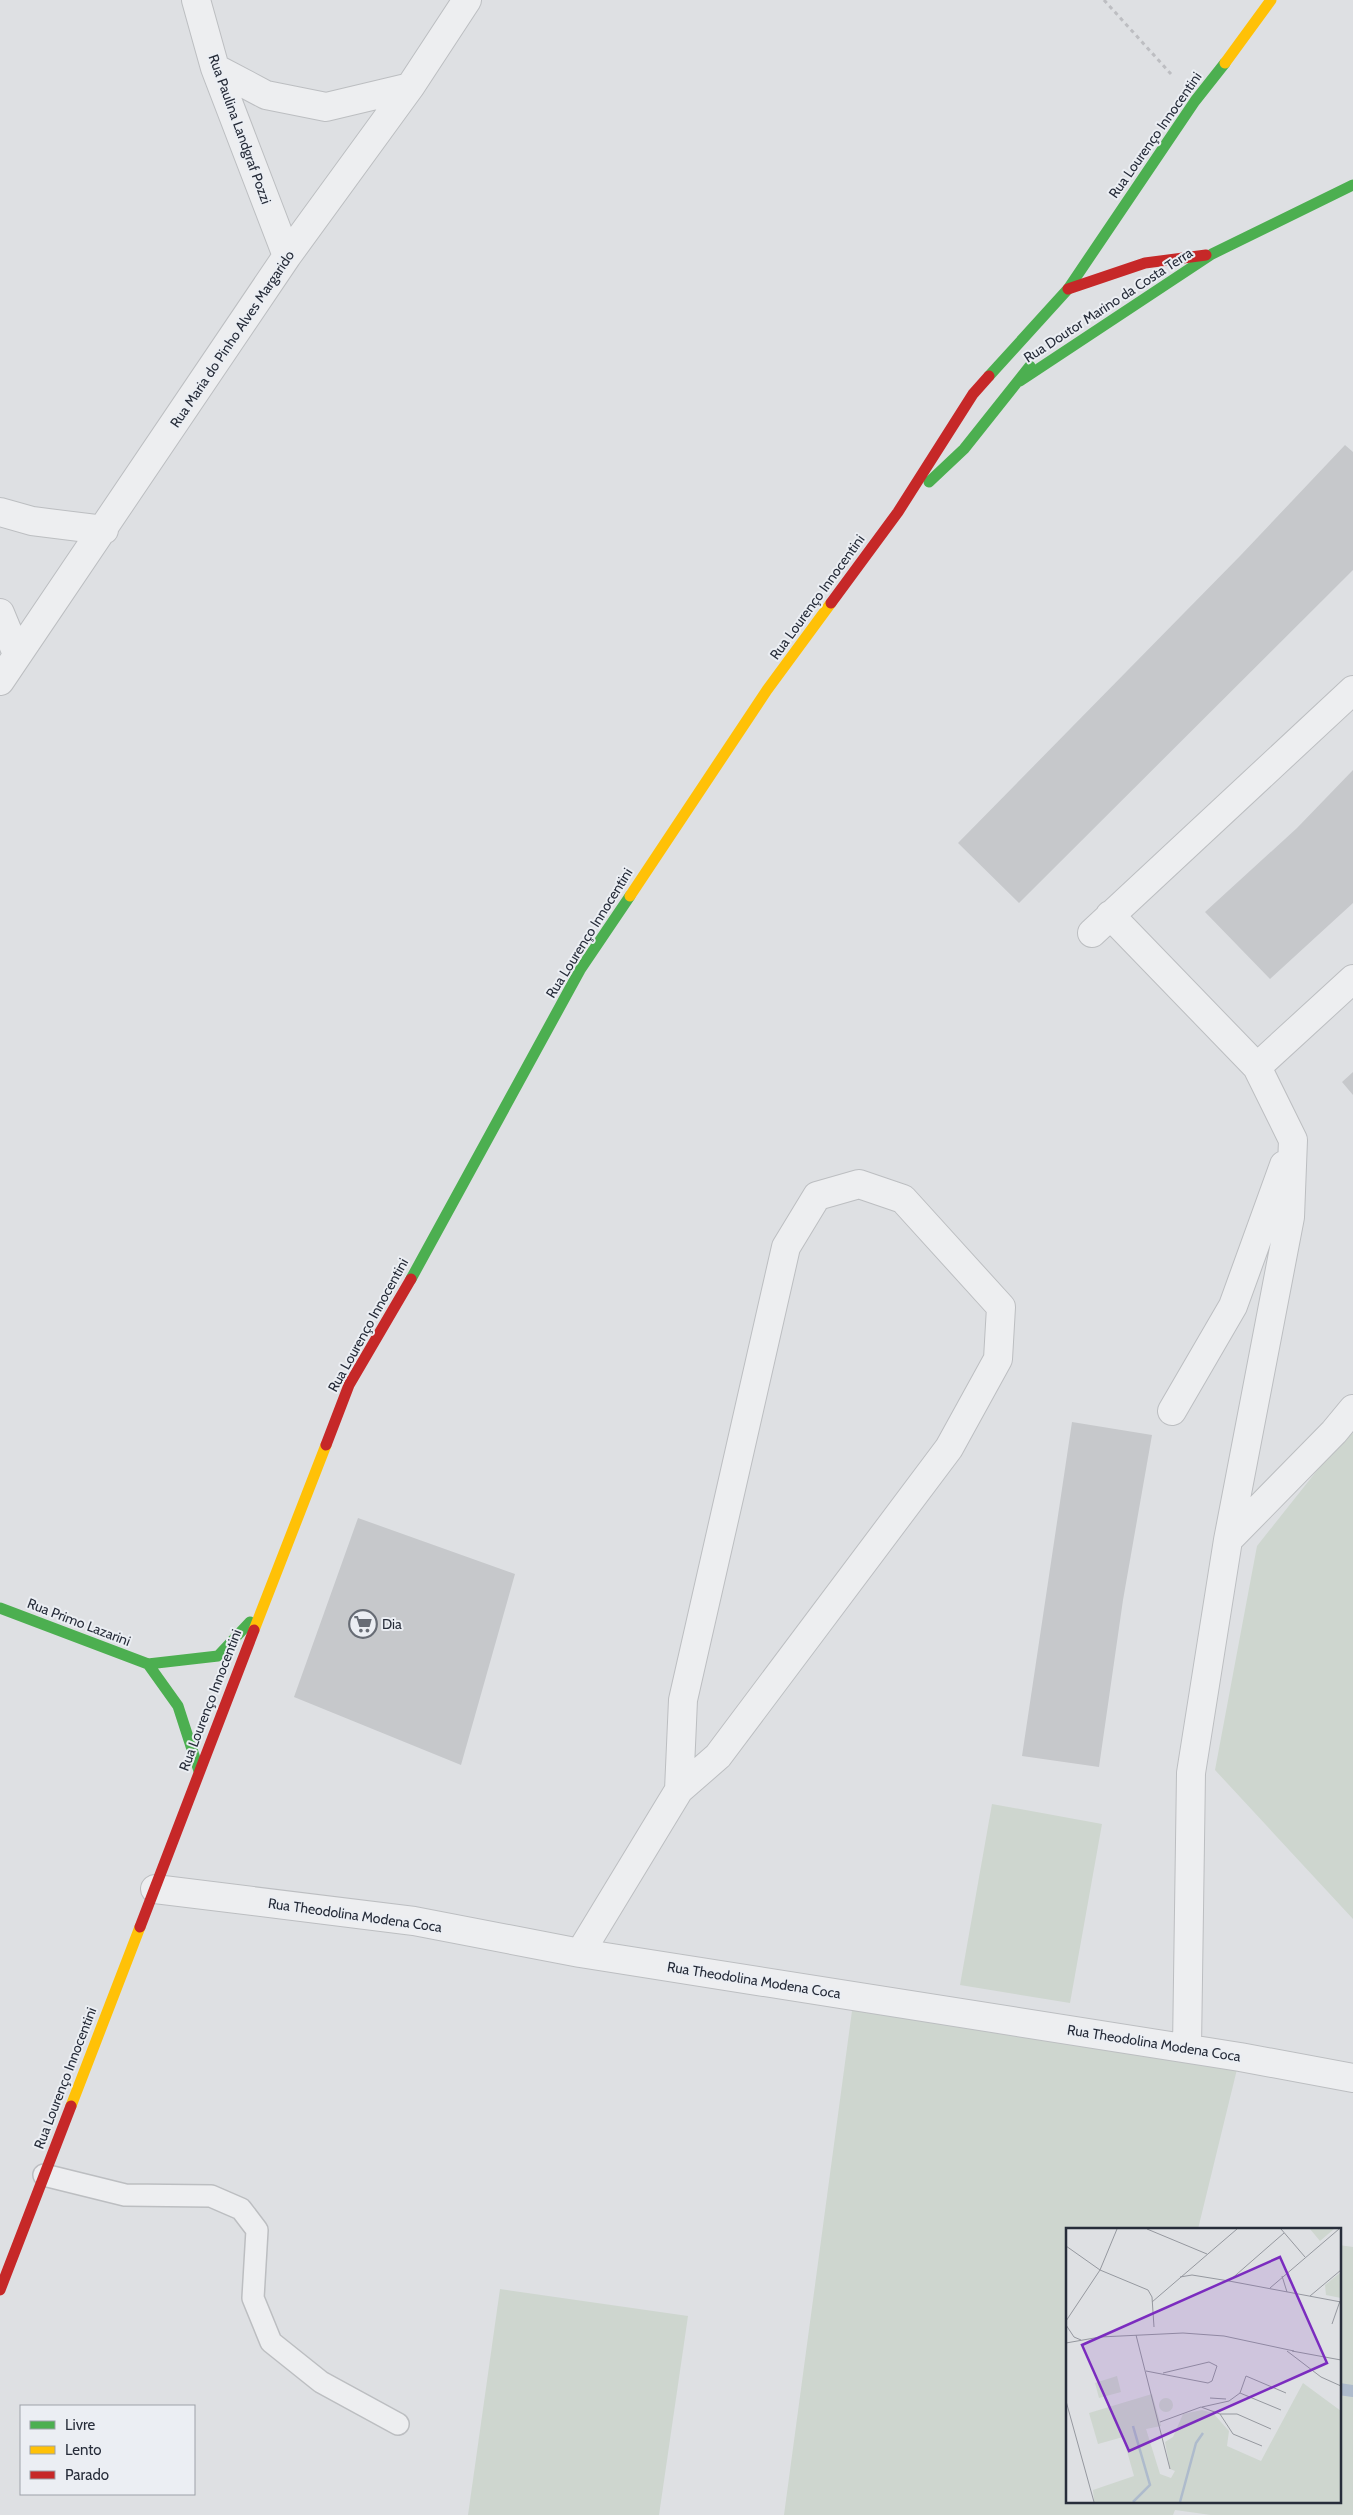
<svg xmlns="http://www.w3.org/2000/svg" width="1353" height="2515" font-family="Cabin,sans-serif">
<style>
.green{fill:#ced6cf}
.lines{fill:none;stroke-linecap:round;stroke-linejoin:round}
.stream{stroke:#aebbcc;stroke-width:12}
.building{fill:#c6c8cb}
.lane-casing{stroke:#bcbec1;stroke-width:24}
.street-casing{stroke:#bcbec1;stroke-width:30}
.path{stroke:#bdbec2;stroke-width:3;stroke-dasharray:4 4;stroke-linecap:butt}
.lane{stroke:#edeef0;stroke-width:21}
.street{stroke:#edeef0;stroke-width:28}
.fast{stroke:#4caf50;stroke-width:11}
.slow{stroke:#ffc107;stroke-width:11}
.jam{stroke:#c62828;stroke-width:11}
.labels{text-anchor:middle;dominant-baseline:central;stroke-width:4;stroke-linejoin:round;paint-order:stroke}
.street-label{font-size:14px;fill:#272d3a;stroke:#ebeef3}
.poi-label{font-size:14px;fill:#272d3a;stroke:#ebeef3;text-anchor:start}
.inset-river{fill:none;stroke:#aebbcc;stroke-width:2.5}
.inset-road{fill:none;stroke:#95989f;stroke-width:1}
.view{fill:#7b2cbf;fill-opacity:0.15;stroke:#7b2cbf;stroke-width:2.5}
.inset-edge{fill:none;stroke:#272d3a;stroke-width:2.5}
</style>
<rect width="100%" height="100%" fill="#dee0e3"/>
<path class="green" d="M1353,1433V1919L1215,1770L1257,1546L1342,1439Z
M992,1804L1102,1824L1070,2003L960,1985Z
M854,1996L1240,2057L1198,2229H1067V2501H1339V2245L1353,2247V2515H1211L1175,2510L1173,2515H784Z
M500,2289L688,2316L659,2515H468Z"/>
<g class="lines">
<path class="stream" d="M1339,2389L1353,2391"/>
</g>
<path class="building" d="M1345,445L1353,452V570L1019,903L958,843L1240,556Z
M1353,770V903L1270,979L1205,912L1297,828Z
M1353,1072V1095L1342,1082Z
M1072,1422L1152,1435L1123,1600L1099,1767L1022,1756Z
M358,1518L515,1574L461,1765L294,1697Z"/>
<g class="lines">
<defs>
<path id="lane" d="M44,2175L125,2195L211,2196L241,2209L257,2230L253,2298L271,2342L321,2382L398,2424"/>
<path id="street" d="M196,0L215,68L287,256
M215,68L266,95L326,107L410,87
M0,512L32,521L104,530
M0,613L17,654
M0,681L287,256L410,87L467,0
M1110,915L1257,1067L1353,979
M1092,933L1353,690
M1172,1411L1233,1306L1284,1165
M1228,1540L1290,1217L1293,1140L1257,1067
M155,1889L414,1921L580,1953L1240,2057L1353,2078
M580,1953L679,1790L718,1756L949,1448L998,1359L1001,1307L903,1199L859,1184L817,1196L786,1247L683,1700L679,1790
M1187,2048L1191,1773L1228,1540L1334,1432L1353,1409"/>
</defs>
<use href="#lane" class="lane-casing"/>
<use href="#street" class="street-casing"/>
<path class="path" d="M1104,0L1171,74"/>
<use href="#lane" class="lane"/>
<use href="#street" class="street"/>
<path class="fast" d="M989,376L1068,289L1195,101L1225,63
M1020,381L1212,254L1353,185
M929,482L964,449L1030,366
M411,1279L580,970L630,896
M0,1608L148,1664L218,1656L250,1622
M148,1664L178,1706L199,1771"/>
<path class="slow" d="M1225,63L1271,0
M630,896L767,690L831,603
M254,1630L326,1445
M71,2106L140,1927"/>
<path class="jam" d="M1068,289L1145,263L1206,255
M831,603L898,512L973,394L989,376
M326,1445L349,1385L411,1279
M140,1927L254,1630
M0,2290L71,2106"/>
</g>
<defs>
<symbol id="supermarket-ring" viewBox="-11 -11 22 22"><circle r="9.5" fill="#ebeef3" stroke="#676c75" stroke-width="1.5"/><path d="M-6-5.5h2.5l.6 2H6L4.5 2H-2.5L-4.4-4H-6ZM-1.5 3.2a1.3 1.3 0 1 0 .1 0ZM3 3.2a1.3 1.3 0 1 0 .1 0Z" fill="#676c75"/></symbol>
</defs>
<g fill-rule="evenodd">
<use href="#supermarket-ring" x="347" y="1608" width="32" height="32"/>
</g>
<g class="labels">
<g class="street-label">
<text transform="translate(240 129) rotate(70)">Rua Paulina Landgraf Pozzi</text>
<text transform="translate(1155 135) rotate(-55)">Rua Lourenço Innocentini</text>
<text transform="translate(1108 305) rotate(-33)">Rua Doutor Marino da Costa Terra</text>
<text transform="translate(232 339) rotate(-56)">Rua Maria do Pinho Alves Margarido</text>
<text transform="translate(817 597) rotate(-54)">Rua Lourenço Innocentini</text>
<text transform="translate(589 933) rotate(-58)">Rua Lourenço Innocentini</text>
<text transform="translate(368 1325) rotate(-61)">Rua Lourenço Innocentini</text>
<text transform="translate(79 1622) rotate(21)">Rua Primo Lazarini</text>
<text transform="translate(210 1700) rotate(-69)">Rua Lourenço Innocentini</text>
<text transform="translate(355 1915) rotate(8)">Rua Theodolina Modena Coca</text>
<text transform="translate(754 1980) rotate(9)">Rua Theodolina Modena Coca</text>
<text transform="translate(1154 2043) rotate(9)">Rua Theodolina Modena Coca</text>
<text transform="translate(65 2078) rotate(-69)">Rua Lourenço Innocentini</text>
</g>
<g class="poi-label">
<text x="382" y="1624">Dia</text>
</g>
</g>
<g transform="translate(1066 2228)">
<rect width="275" height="275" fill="#dee0e3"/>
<path d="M244,1H268L254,13ZM275,44V70L260,67L259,57ZM51,148L55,164L33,170L29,155ZM237,155L275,183V274H28L27,262L68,248L57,209L32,216L23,185L86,166L95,198L80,201L94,246L105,250L109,243L104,241L99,214L107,209L117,186L136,182L147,185L163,203L161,218L195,233ZM93 177a7 7 0 1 1 14 0a7 7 0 1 1-14 0Z" fill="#ced6cf"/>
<path class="inset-river" d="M67,198L84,257L67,274M114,274L130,215L137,205"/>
<path class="inset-road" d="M81,1L141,26M215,1L239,29M0,18L34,42M34,42L82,62L86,69L88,99M216,48L221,64M114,49L126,47L163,53L275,74M163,53L218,5M204,60L273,1M244,68L275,42M86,74L171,1M0,93L34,42L51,1M266,96L274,73M0,97L8,109L15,112M70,107L104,241M0,115L34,109L117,105L158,108L228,123M221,123L255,149L275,158M226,123L275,132M80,143L142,155L146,153L151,138L143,134L97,145M180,148L174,165L215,182M180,148L220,165M144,170L160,171M0,173L28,274M136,179L163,173L174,165M154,186H171L205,201M94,194L135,179L154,186L167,206L196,218"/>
<path class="view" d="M214,29L261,135L63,223L16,117Z"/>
<rect width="275" height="275" class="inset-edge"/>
</g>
<rect x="20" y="2405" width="175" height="90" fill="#ebeef3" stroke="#9da1a9"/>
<rect x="30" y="2421" width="25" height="8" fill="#4caf50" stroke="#9da1a9"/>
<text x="65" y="2430" font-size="15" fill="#272d3a">Livre</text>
<rect x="30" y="2446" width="25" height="8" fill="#ffc107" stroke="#9da1a9"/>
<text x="65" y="2455" font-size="15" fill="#272d3a">Lento</text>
<rect x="30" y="2471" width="25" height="8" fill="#c62828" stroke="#9da1a9"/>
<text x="65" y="2480" font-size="15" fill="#272d3a">Parado</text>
</svg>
